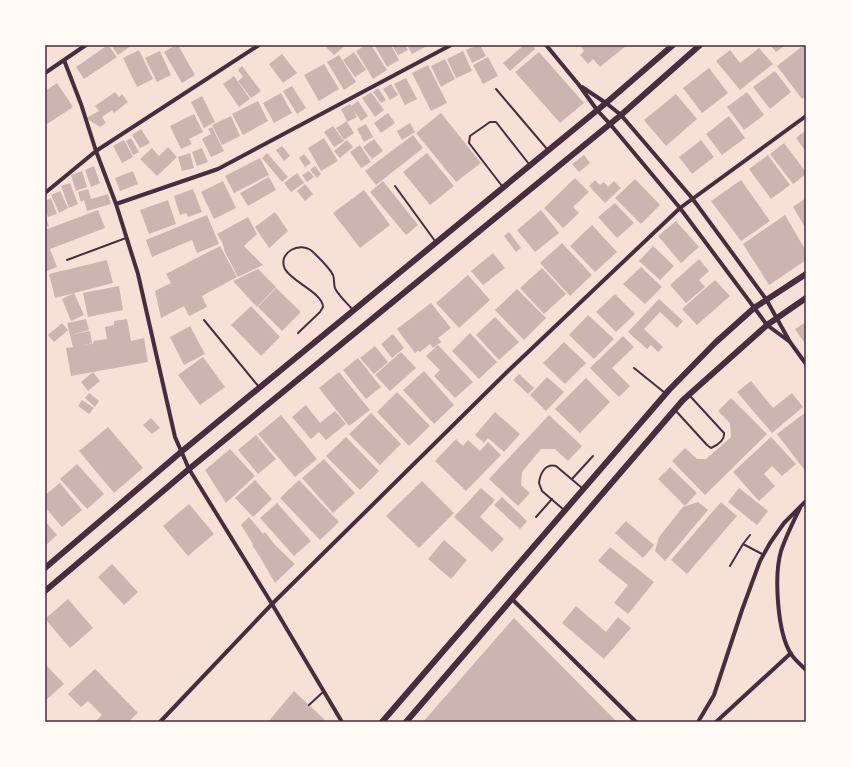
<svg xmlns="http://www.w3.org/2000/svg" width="851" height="767" font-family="Cabin,sans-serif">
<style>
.building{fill:#ccb4b1}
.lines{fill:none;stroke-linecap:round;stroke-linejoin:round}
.service{stroke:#4a2c40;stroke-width:2}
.minor{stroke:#4a2c40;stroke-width:4}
.secondary{stroke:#4a2c40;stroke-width:6}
.neatline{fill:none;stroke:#4a2c40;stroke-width:1.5}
</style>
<rect width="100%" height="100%" fill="#f7e1d7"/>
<path class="building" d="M108,45L117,57L84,79L76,67Z
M111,45H132L118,55Z
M176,45H178L195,75L182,83L164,52Z
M324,45H346L334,55Z
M366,45H371L387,70L373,79L356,51Z
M376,45H391L399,60L387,67L375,46Z
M392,45H405L408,50L398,55Z
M407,45H424L425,47L412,54Z
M478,45H480L486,56L472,63L466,50Z
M524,45H532L535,49L510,71L503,63Z
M580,45H627L600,67L593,59L588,64L580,55L584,51Z
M770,45H786L776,52Z
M804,45H806V96L802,99L777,66Z
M759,48L773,64L740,90L716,61L730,50L740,63Z
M139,50L153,79L137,87L123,58Z
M160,51L171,75L157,82L145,58Z
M463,51L472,71L456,78L447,59Z
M354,52L366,70L355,77L343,60Z
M539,52L584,103L560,123L515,72Z
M282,54L297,73L283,83L269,64Z
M339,55L356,82L344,90L327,62Z
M488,57L498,76L483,84L473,65Z
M445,59L455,79L441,87L431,66Z
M324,64L339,89L319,101L304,75Z
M428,65L447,103L431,111L412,73Z
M242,66L261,91L251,98L238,81L243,77L238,70Z
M709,68L728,93L702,113L683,88Z
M775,71L791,92L770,109L753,87Z
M234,76L250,99L239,107L223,84Z
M406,78L417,99L405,105L394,84Z
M57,83L73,107L47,124L45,121V91Z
M391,84L398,95L390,100L383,89Z
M292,86L306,108L297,114L283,91Z
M378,88L386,100L381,103L373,92Z
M115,92L119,97L122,94L128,102L114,113L112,110L102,117L106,123L100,127L86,118L99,111L95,106Z
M371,92L384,110L375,117L362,98Z
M747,92L764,115L744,130L727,107Z
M281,93L292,113L274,123L263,103Z
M676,94L697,119L666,146L644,120Z
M202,96L215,122L204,128L191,102Z
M258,101L268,121L243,135L232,114Z
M358,101L368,116L361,121L354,110L357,117L347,122L354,133L344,140L336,128L347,121L341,109L350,104L351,106Z
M388,113L395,123L381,133L374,123Z
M441,113L481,163L456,182L416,133Z
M194,114L203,132L189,139L192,144L181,149L170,126Z
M231,116L240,136L222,145L212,125Z
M729,116L745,138L722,155L706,134Z
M410,123L415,132L402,140L397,131Z
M366,124L373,137L364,142L357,129Z
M333,126L344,141L334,147L324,132Z
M212,127L224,151L211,157L202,139L211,134L208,129Z
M141,129L150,143L140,148L132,135Z
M806,130V152L796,138Z
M413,135L423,148L376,185L365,171Z
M131,138L139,152L133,155L126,141Z
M324,138L338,161L321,171L308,148Z
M374,139L383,151L372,159L363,147Z
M124,140L133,157L122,163L113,146Z
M347,140L353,147L340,158L334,151Z
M701,140L714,157L692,174L679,157Z
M784,143L806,172V174L793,184L770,154Z
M360,145L371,162L361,168L350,152Z
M282,146L290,156L284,161L276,150Z
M168,147L177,157L157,176L140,159L152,148L159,156Z
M202,148L208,162L197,166L192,152Z
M190,153L194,168L182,171L178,157Z
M267,153L288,177L282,182L262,158Z
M427,153L454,186L430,205L403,172Z
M304,154L311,163L305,167L299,158Z
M584,155L590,163L579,172L572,164Z
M768,155L790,185L771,199L749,169Z
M260,158L269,175L234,193L225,176Z
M94,166L100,183L91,187L85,170Z
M315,166L321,174L317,178L310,170Z
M82,171L87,187L76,191L71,175Z
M133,171L138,184L120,191L115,178Z
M309,171L314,177L307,182L302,175Z
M297,173L304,183L291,192L284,183Z
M269,177L276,190L248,206L240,193Z
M575,178L589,192L573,207L579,213L563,228L544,208Z
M635,179L660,205L641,224L615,198Z
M595,180L600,185L604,182L608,187L614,181L621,188L605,203L589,186Z
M741,180L770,221L741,241L711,201Z
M223,181L236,208L214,219L201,192Z
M383,181L418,225L406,235L370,192Z
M70,183L78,204L69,208L61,186Z
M305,184L313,194L305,201L297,191Z
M88,189L91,199L108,194L111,204L87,211L84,200L81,202L78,192Z
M193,189L202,212L188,217L186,213L180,215L174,196Z
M364,190L390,225L360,248L333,213Z
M60,191L68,208L59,213L51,195Z
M51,198L57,214L48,217L45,209V201Z
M806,198V229L793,207Z
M168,200L176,224L149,234L140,210Z
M615,203L634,223L617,238L598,217Z
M98,210L105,228L50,249L57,267L45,272V230Z
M541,210L559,233L535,252L517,230Z
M275,212L288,231L269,248L255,227Z
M207,215L219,244L197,253L192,240L152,257L146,240Z
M785,215L806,251V260L769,285L743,244Z
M45,216L49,226L45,227Z
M248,217L257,234L244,246L263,265L238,277L225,252L222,242L217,234Z
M676,221L699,247L681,263L658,236Z
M592,225L617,252L595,272L570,246Z
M509,232L521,248L516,252L504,236Z
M562,243L592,275L570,296L540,263Z
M220,246L237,277L202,296L207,307L189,316L184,306L161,318L155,291L171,283L166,274Z
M653,246L674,266L660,280L639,261Z
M493,253L505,268L483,285L471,271Z
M699,259L709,271L699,280L705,287L686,303L670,285Z
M107,260L113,283L55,298L49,274Z
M641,267L662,287L645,304L623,284Z
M542,268L566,294L544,314L520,288Z
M258,269L276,287L257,307L233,281Z
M468,275L490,300L459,328L436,303Z
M715,280L730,296L697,325L682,309Z
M119,286L123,310L88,317L83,293Z
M276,288L301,312L282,331L258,307Z
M517,289L546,318L524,340L495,310Z
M74,293L84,315L71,321L62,299Z
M615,294L635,314L616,332L596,312Z
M659,299L683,321L677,328L660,312L644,329L663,347L658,352L651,345L647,349L628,332Z
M431,303L451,328L438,338L441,342L433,348L430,344L420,352L418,351L415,353L397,329Z
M251,306L280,337L261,356L231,325Z
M588,315L614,339L594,359L569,335Z
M495,317L519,342L499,360L476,335Z
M86,319L89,330L70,335L67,323Z
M127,319L131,341L144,338L148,362L71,376L66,348L73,347L70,335L90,331L92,343L81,346L94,343L93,341L107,339L105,327L114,325V321Z
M806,322V345L795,329Z
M62,323L68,330L54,342L48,335Z
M190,326L205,354L184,365L170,337Z
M470,333L497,362L479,379L452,351Z
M393,334L404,348L392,358L381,344Z
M623,336L634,347L612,368L630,386L619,397L590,368Z
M564,342L586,363L565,384L543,363Z
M438,345L473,382L455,398L434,376L440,370L426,356Z
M375,346L388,362L374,374L360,358Z
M401,352L416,368L390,391L375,375Z
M203,357L225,387L200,405L178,375Z
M358,358L381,387L366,399L343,370Z
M424,371L454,405L434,424L403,390Z
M93,372L100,381L88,391L81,382Z
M339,372L370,410L349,426L319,388Z
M519,374L534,388L528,394L513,380Z
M547,377L564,392L546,411L530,395Z
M586,378L610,402L580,433L555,409Z
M751,381L773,408L792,393L803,407L772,433L737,392Z
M397,392L430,426L409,446L377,412Z
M89,393L99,401L95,407L85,398Z
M731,398L767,434L705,495L672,461L685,448L697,459H706L731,437L730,423L718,411Z
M82,400L94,408L89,414L78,406Z
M306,405L320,423L335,411L346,424L326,440L319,432L311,439L292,417Z
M495,412L520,434L504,452L488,438L484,443L475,435Z
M806,412V472L777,434Z
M371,413L401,444L380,465L349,434Z
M281,415L317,459L295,477L258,434Z
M549,415L582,446L568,461L555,449H541L522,472L521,485L530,493L518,506L489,479Z
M151,418L160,428L152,434L143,425Z
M108,427L143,468L114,493L79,451Z
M256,435L276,459L258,474L238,450Z
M346,437L379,471L360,490L326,456Z
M771,437L796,464L782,476L772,466L764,474L775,486L759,501L733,472Z
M456,439L463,446L468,440L480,451L488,442L501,455L466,491L435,461Z
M230,449L255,476L226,503L205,470Z
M324,459L355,493L333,513L302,478Z
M77,464L104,494L87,509L60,479Z
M670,467L697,493L685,506L658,479Z
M255,480L272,499L253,517L235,498Z
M299,480L339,522L320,540L280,498Z
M422,481L454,513L419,548L386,516Z
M60,483L82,510L62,527L45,507V495Z
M481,488L495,500L480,517L504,539L492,552L454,517Z
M739,488L768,511L757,525L728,502Z
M502,497L527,521L520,529L494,505Z
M698,502L708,510L665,561L655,551L659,537L683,507Z
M721,502L737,516L687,574L671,560Z
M277,503L311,541L294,556L260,518Z
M189,504L214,534L188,556L163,526Z
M249,517L263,534L265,532L275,545L295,564L275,583L260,557L252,545L253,544L241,525Z
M45,521L57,535L45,546Z
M626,521L654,545L643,558L615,533Z
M444,540L467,560L451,579L428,559Z
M610,547L654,582L628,614L614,603L628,585L598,561Z
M112,564L138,592L124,605L98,577Z
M68,599L93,628L70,648L45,619Z
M576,606L606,632L618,617L631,628L604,659L562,623Z
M514,618L617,722H423Z
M45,664L64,684L45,701Z
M95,669L138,713L128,722H95L102,715L88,701L81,707L68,694Z
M294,691L326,721L325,722H268Z"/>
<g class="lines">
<path class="service" d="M496,89L547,149
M395,186L435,241
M502,186L469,143L470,136L490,122H496L529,164
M67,260L126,238
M204,320L259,387
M298,333L320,312L323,307C323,293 292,282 285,269C277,253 300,240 313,252C320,259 329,267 333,275C335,280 333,286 336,290C340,297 347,303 352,309
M634,368L665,393
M676,411L707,445L711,448C718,445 725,441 724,433L690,396
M572,479L593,456
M564,510L542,491L539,483C540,474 545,463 556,466L582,488
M536,517L552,499
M743,544L750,535
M730,566L743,544L762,554
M309,705L323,692"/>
<path class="minor" d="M546,45L579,85L597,110L610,124L680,208L767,325L790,342
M64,60L81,104L96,151L116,204L138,274L175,437L189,469L272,604L342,722
M45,73L86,45
M582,87L606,103L621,115L692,198L766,299L790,342L806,364
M45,193L96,151L259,45
M116,204L218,169L451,45
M800,508C793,522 786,536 781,551C774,575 777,632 791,654C795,660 801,665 806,670
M512,599L636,722
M160,722L272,604L507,372L680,208L806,116
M698,722L714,695L742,610L760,561L770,543L784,523L806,501
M716,722L791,653"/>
<path class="secondary" d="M45,568L181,452L606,103L673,45
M45,591L189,469L621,115L700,45
M382,722L669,390L715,343L754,308L806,274
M406,722L683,400L767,325L806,298"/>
</g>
<rect width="851" height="767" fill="none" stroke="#fffaf5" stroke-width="92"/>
<rect x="46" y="46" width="759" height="675" class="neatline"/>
</svg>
